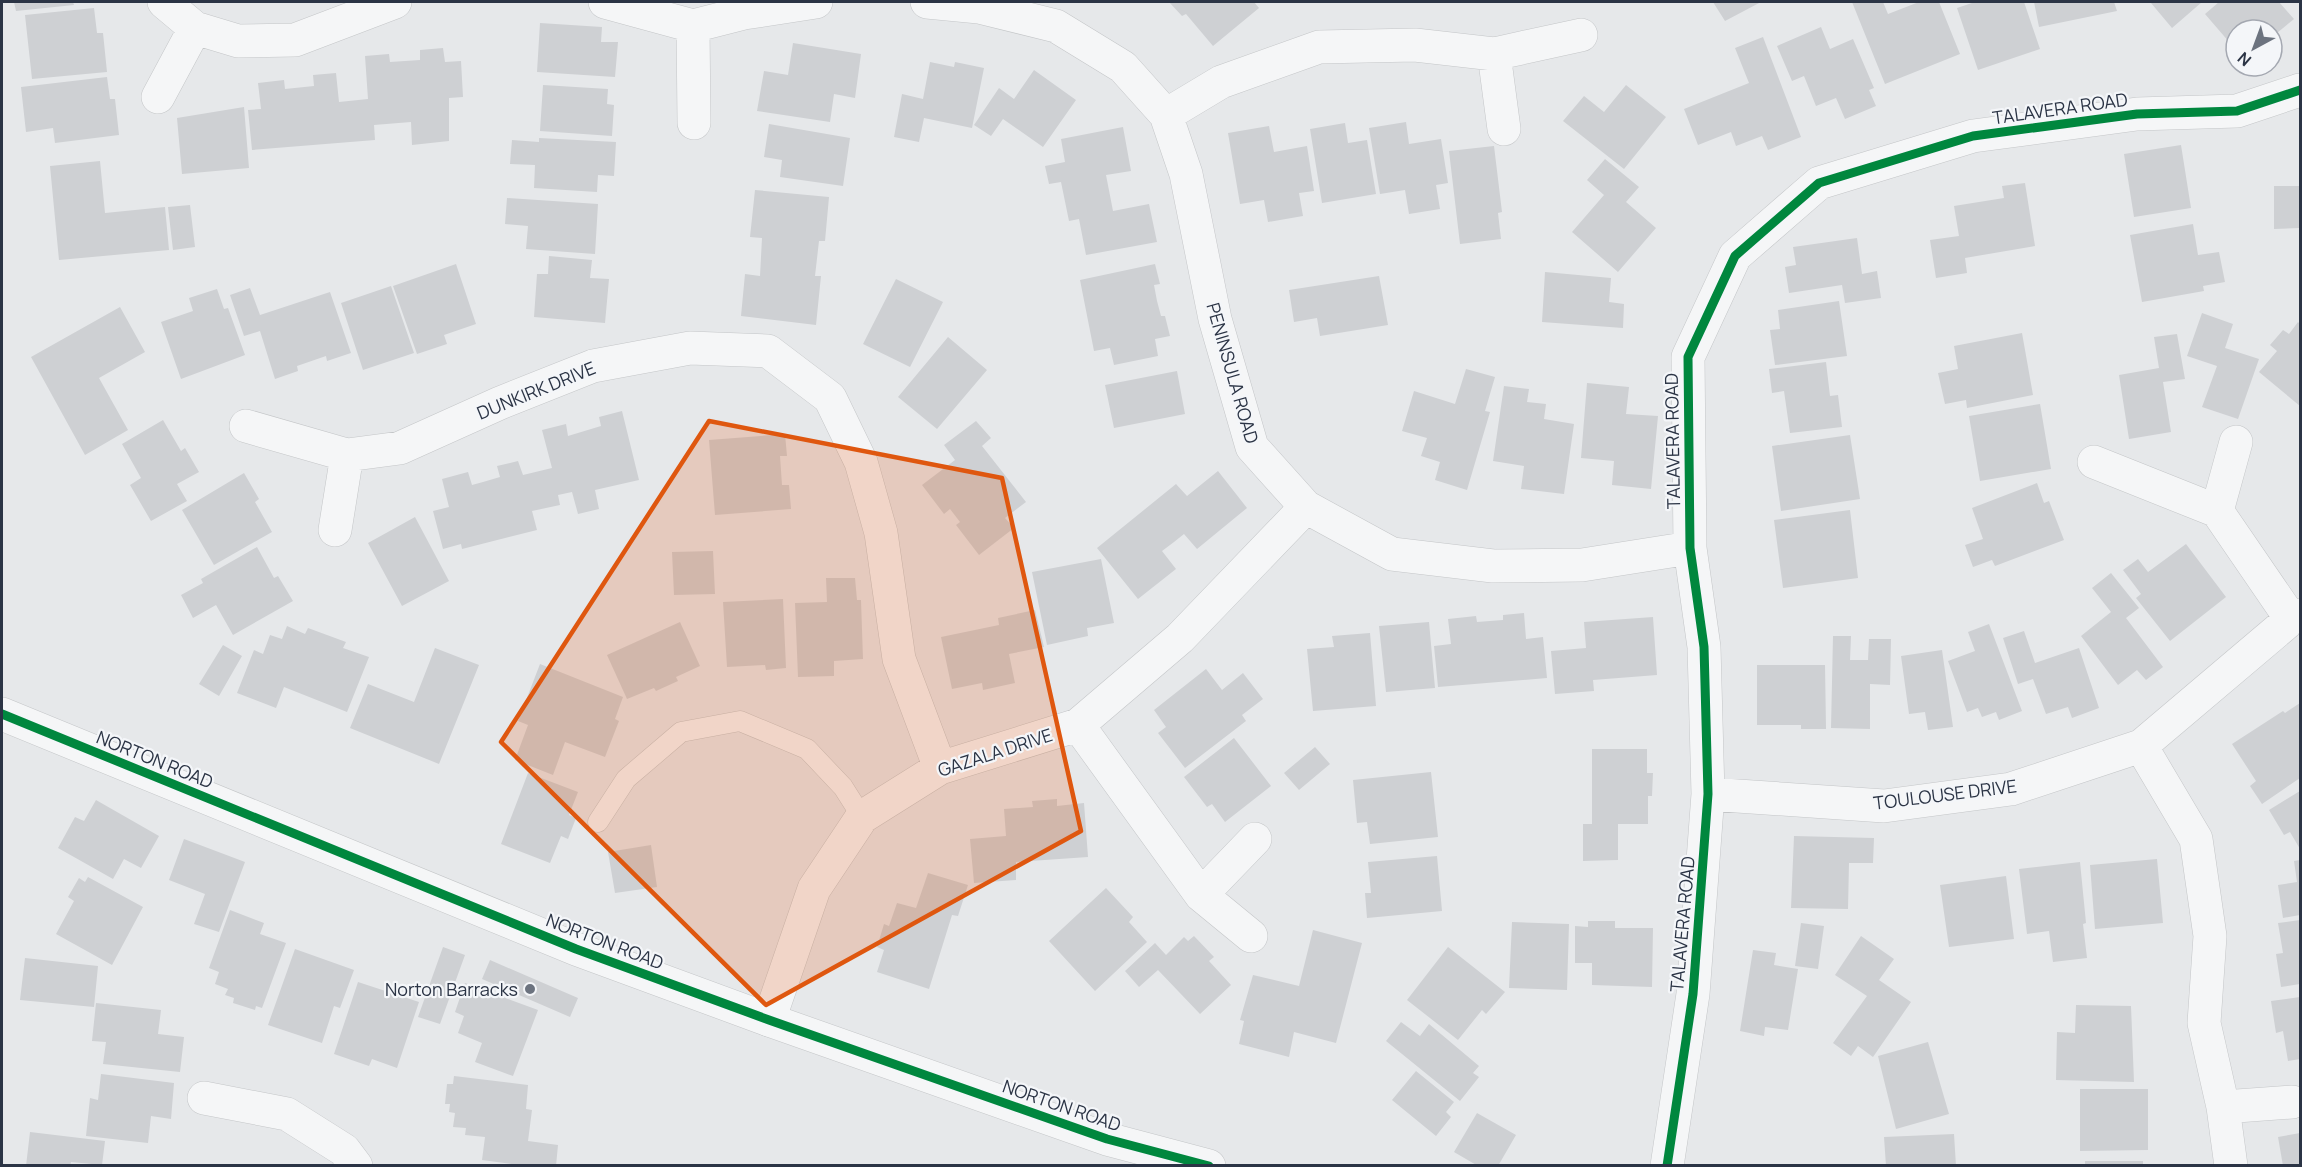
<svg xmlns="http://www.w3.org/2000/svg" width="2302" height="1167" font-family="Manrope,sans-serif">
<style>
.building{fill:#ced0d3}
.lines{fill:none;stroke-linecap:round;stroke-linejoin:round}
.service-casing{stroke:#c4c6c8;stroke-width:21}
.minor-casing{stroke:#c4c6c8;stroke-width:34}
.tertiary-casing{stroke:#c4c6c8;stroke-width:34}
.service{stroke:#f5f6f7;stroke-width:20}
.minor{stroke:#f5f6f7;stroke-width:33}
.tertiary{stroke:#f5f6f7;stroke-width:33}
.cycleway-casing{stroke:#f4f6f9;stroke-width:13}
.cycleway{stroke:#00873e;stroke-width:9}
.marked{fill:#df570f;fill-opacity:0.2;stroke:#df570f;stroke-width:4.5;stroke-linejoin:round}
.poi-dot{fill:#6c737f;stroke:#f4f6f9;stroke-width:2}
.labels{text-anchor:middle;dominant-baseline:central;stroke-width:4.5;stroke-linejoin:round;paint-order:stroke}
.street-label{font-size:18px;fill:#2b3445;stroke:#f4f6f9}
.poi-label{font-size:18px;fill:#2b3445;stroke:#f4f6f9;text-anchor:end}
</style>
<rect width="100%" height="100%" fill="#e6e8ea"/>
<path class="building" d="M14,2H73L74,5L16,11Z
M1169,2H1254L1259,8L1213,46L1186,14L1182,16Z
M1713,2H1761L1725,21Z
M1852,2H1883L1888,14L1919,2H1939L1960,54L1885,84Z
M1975,2H2024L2040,49L1978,70L1957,8Z
M2034,2H2114L2117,11L2039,27Z
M2153,2H2202L2172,28L2151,3Z
M2219,2H2279L2294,19L2272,37V30H2236V50L2205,14Z
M94,8L97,33H103L107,72L32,79L25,15Z
M540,23L602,27L601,42H618L615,77L537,72Z
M1821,27L1830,49L1853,39L1874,88L1869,90L1876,106L1845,119L1836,98L1816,106L1804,76L1792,81L1777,46Z
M1763,37L1801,137L1768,150L1762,136L1736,146L1731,132L1698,145L1684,109L1749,83L1735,48Z
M793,43L861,54L855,98L834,94L830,122L757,111L764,71L788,75Z
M443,48L445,62L461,61L463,97L449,98V141L412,145L411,122L374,125L375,140L252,150L248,110L261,109L258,83L284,80L285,89L314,86L313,75L336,73L339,102L368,99L365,56L389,54L390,62L420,60V50Z
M930,62L954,67L955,62L984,68L972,128L924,118L919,142L894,137L902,94L923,99Z
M1034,70L1076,100L1043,147L1003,119L991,136L974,125L999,88L1014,99Z
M107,77L110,99H115L119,135L55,143L53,128L26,132L21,87Z
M543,85L608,89L607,104L614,105L612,136L540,131Z
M1626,85L1666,117L1624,169L1563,121L1584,96L1604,112Z
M244,107L249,168L182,174L177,118Z
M1406,122L1409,144L1441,139L1448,183L1436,185L1440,209L1409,214L1405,190L1380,194L1369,128Z
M1345,123L1348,143L1367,140L1376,194L1322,203L1310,129Z
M769,124L850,138L843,186L780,177L782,160L764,157Z
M1269,126L1274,152L1307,146L1314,191L1299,193L1303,216L1268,222L1264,200L1240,204L1228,133Z
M1123,127L1131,171L1106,175L1113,211L1149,204L1157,242L1086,255L1079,219L1069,221L1061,182L1049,184L1045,166L1065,162L1061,139Z
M539,138L616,142L614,176L598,175L597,192L534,188L535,165L510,164L512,140L539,142Z
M2181,145L2191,208L2134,217L2124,154Z
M1494,146L1502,212L1498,213L1501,239L1460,244L1449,151Z
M1605,159L1639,187L1626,202L1656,228L1618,272L1572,232L1604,195L1587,180Z
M100,161L105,213L165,207L169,250L59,260L50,166Z
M2025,183L2035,246L1965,258L1967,273L1936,278L1930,240L1959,236L1954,206L2004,198L2002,186Z
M2274,186H2300V228L2274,229Z
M755,190L829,197L825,241H819L815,276H821L816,325L741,316L745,274L760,276L762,238L750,237Z
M507,198L598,204L595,254L526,249L528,226L505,224Z
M190,205L195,247L173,250L168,207Z
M2193,224L2198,255L2219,252L2225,282L2203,286L2204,291L2142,302L2130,235Z
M1857,238L1862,274L1877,271L1881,298L1845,303L1842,285L1789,293L1785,267L1796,265L1793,247Z
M549,256L592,260L590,278L609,279L605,323L534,317L537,274H548Z
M456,264L476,324L444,335L447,344L417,354L393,286Z
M1155,264L1160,284L1154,285L1157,301L1161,316H1165L1170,336L1155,339L1158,356L1114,365L1110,348L1094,351L1080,280Z
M1545,272L1611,278L1609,302L1624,304L1623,328L1542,322Z
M1379,276L1388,325L1320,336L1317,318L1294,322L1289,290Z
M896,279L943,302L910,367L863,344Z
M391,286L414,353L363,370L341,303Z
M250,288L260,315L330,292L351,353L327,361L326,356L297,366L298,371L275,379L260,331L244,336L230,295Z
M217,289L224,309L228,308L245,355L181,379L161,322L193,311L189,298Z
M1839,301L1847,356L1775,365L1770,330L1780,329L1778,310Z
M120,307L145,352L99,378L128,430L85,455L31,357Z
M2202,313L2233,324L2225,348L2259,359L2238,419L2202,407L2217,366L2187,356Z
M2298,322L2300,324V406L2259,372L2277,351L2270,345L2283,330L2289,334Z
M2022,333L2033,395L1967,408L1966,400L1945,404L1938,373L1958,369L1954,346Z
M2177,334L2185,379L2163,382L2171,432L2129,439L2119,375L2159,368L2154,337Z
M948,337L987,370L937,429L898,397Z
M1826,362L1830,396L1838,395L1842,427L1790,433L1784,391L1772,393L1769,369Z
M1466,369L1495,377L1485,411L1490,412L1467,490L1435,480L1440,462L1421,456L1427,438L1402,431L1414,391L1455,404Z
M1177,371L1185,414L1114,428L1105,385Z
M1587,383L1629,387L1626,414L1658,416L1651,489L1612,485L1614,461L1581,458Z
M1504,386L1529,389L1527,402L1546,404L1544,419L1574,424L1564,494L1521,489L1524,466L1493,461Z
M2040,404L2051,469L1980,481L1969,416Z
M622,411L639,480L595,490L599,509L578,514L572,492L558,495L560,505L532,511L537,530L462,549L461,544L443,549L433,511L449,507L442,479L468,472L472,485L483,482L500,477L497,466L518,461L523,475L552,468L542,430L566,424L568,436L601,426L599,417Z
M163,420L181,451L185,448L199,472L177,484L187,501L151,521L130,485L141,478L122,444Z
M976,421L991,438L982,446L1026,502L1005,518L1014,528L979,555L956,525L960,522L950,509L944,514L922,485L955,460L944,445Z
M785,434L787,456H780L782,485H789L791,509L715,515L709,440Z
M1850,435L1860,499L1781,511L1772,446Z
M1218,471L1247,508L1197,549L1184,534L1174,542L1162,551L1176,569L1138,599L1097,548L1176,484L1187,496Z
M244,473L259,499L255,502L272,532L214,565L182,510Z
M2037,483L2044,503L2049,501L2064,540L1995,566L1992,560L1973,567L1965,545L1983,539L1972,508Z
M1850,510L1858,578L1783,588L1774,520Z
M415,517L449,581L402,606L368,543Z
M2186,544L2226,597L2170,641L2136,598L2141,594L2123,570L2138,559L2148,572Z
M257,547L274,578L278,576L293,601L233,635L216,605L193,618L181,595L203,583L201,579Z
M713,551L715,594L674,595L672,552Z
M1101,559L1114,623L1087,628L1088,636L1047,645L1032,572Z
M2111,573L2139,608L2126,618L2163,667L2146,680L2137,670L2118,685L2081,636L2111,612L2092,588Z
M826,578H855L857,600H861L863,659L834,661V676L798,677L795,603L827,602Z
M783,599L786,668L766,670L765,665L727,667L723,602Z
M1035,610L1044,647L1009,654L1015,683L983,690L982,683L952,689L941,637L999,625L998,618Z
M1524,613L1526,639L1543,637L1547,678L1438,687L1434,646L1451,644L1448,619L1476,616L1477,622L1503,620V615Z
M1653,617L1657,675L1593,680L1594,691L1555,694L1551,651L1586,648L1584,622Z
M680,622L700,666L676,677L678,681L656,691L654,688L627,699L607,655Z
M1429,622L1435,688L1386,692L1379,626Z
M1989,624L2022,711L1999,720L1996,712L1982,717L1978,708L1967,712L1948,661L1975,651L1968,632Z
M287,626L305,634L308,628L346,642L343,648L369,657L347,712L284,687L276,708L237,693L254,650L263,654L270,635L282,639Z
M2024,631L2035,663L2079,648L2099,708L2072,718L2068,707L2046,714L2033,679L2018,684L2003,638Z
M1370,633L1376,706L1313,711L1307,649L1334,647L1332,636Z
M1833,636H1851L1850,660H1868L1869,639H1891L1890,685L1870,684V729L1831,728Z
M223,645L242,656L219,696L199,684Z
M435,648L479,665L439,764L350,728L368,684L414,702Z
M1942,650L1953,727L1928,730L1925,712L1909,714L1901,656Z
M540,664L623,697L615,719L619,721L605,757L565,742L553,775L515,760L528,725L518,721Z
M1757,665H1825L1826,729H1801V725H1757Z
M1206,669L1222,690L1243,673L1263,699L1242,715L1246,721L1185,768L1158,733L1166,727L1154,710Z
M2300,703V778L2262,804L2250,786L2256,781L2232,744L2283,711L2285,713Z
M1234,738L1271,786L1225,822L1212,804L1207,807L1184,777Z
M1315,747L1330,764L1299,790L1284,773Z
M1592,749H1647V773H1653L1652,796H1648V824H1618V860L1583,861V824H1592Z
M1431,772L1438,837L1370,844L1367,822L1357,823L1353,780Z
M528,773L578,792L569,815L576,818L568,839L561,836L550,863L501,844Z
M2300,791V849L2290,832L2284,835L2269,810Z
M1057,799V806L1084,803L1088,857L1016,862V880L974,883L970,839L1006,836L1004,809L1033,807L1032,801Z
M96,800L159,836L141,868L124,859L113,879L58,848L75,817L84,821Z
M1794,836L1874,838L1873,863H1849L1848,909L1791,908Z
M184,839L245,862L219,932L194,924L205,894L169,880Z
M651,845L657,887L615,893L608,852Z
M1437,856L1442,911L1367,918L1365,893H1371L1368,862Z
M2157,859L2163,923L2095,929L2090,865Z
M2300,860V915L2283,918L2278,885L2297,882L2294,861Z
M2080,862L2086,923L2083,924L2087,958L2053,962L2049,931L2027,934L2019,869Z
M928,873L968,885L958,916L952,915L929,989L877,972L884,950L877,947L884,924L889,926L897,903L916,908Z
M2006,876L2014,939L1949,947L1940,885Z
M88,877L143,907L112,965L56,934L74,901L68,897L79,878L85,882Z
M1106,888L1133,917L1129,922L1147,942L1095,991L1049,941Z
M230,910L264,923L260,934L286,943L262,1008L256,1006L255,1010L233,1003L234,998L225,995L228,989L215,984L219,972L209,968Z
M2300,920V984L2281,987L2276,954L2283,953L2278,923Z
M1588,921H1615V928H1653L1652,987L1592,985V963H1575V926L1588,927Z
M1512,922L1569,924L1567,990L1509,988Z
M1801,923L1824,926L1818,969L1795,966Z
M1313,930L1362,943L1336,1043L1294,1032L1289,1057L1239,1044L1244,1021L1240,1020L1253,975L1299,986Z
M1194,936L1214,957L1209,961L1231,985L1200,1014L1158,970L1139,987L1125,971L1155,943L1166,955L1184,937L1188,941Z
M1861,936L1894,959L1879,980L1911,1002L1873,1057L1858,1046L1851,1056L1833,1043L1867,996L1835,975Z
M443,947L465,955L440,1024L418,1017Z
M1448,947L1505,992L1486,1014L1482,1010L1458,1040L1407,1000Z
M295,949L354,970L340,1008L334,1006L322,1043L268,1025Z
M1753,950L1776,953L1774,965L1798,969L1788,1030L1765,1027L1764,1036L1740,1031Z
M25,958L98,966L94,1007L20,1000Z
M490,960L578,998L570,1017L482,979Z
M358,982L419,1002L397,1068L372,1059L369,1066L334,1054Z
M465,983L538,1010L513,1076L475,1062L482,1043L458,1033L464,1016L455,1012Z
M2300,997V1059L2288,1061L2283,1031L2276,1033L2271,1001Z
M96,1003L161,1010L158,1034L184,1037L180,1072L103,1064L106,1042L92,1041Z
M2076,1005L2131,1006L2134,1082L2056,1080L2057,1032L2075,1033Z
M1401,1022L1420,1036L1429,1024L1479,1066L1473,1073L1479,1077L1460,1101L1386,1041Z
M1928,1042L1949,1114L1896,1129L1878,1056Z
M1416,1071L1454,1102L1446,1112L1451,1117L1436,1136L1392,1100Z
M101,1074L174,1083L171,1119L151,1116L148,1143L86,1136L90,1098L98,1100Z
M454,1076L528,1085L526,1109L532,1110L528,1141L558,1145L556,1166H526L482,1160L485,1137L465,1135L466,1128L453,1127L455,1113L449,1112L450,1104H445L447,1084H453Z
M2080,1089H2148V1150L2080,1151Z
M1477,1113L1516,1135L1498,1166H1478L1454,1152Z
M30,1132L105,1141L102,1165L71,1162L70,1166H26Z
M2300,1133V1166H2283L2278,1137Z
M1954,1134L1956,1166H1886L1884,1137Z
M2085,1161H2143V1166H2085Z"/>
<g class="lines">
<defs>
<path id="service" d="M598,822L626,779L681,732L740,721L807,749L843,787L862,817"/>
<path id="minor" d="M164,2L195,28L238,41L295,40L395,2
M605,2L693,26L744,13L816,2
M927,2L979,7L1056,26L1123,67L1166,115L1186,174L1215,319L1252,447L1306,507L1392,554L1493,566L1582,565L1690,548
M693,26L694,123
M1494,54L1504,129
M158,97L195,28
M1166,115L1221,82L1319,47L1415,45L1494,54L1581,35
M246,426L347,455L400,448L500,403L593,366L690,348L768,351L830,398L861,462L881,533L899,659L940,768
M2094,462L2217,511L2291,619
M2217,511L2236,442
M335,530L347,455
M1078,725L1201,895L1251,936
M2141,746L2196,839L2210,936L2204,1023L2223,1107L2231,1166
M1708,794L1884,806L2011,789L2141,746L2291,619L2300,615
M1201,895L1255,839
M769,1020L814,889L862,817L940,768L1078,725L1180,638L1306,507
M204,1098L287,1114L344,1150L356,1166
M2223,1107L2292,1102
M1667,1166L1693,994L1708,794L1704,647L1690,548L1688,357L1735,256L1819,183L1973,136L2137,114L2237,111L2300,90"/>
<path id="tertiary" d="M2,714L576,949L769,1020L1107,1139L1209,1166"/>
</defs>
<use href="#service" class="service-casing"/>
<use href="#minor" class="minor-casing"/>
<use href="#tertiary" class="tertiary-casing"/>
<use href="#service" class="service"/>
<use href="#minor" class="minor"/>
<use href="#tertiary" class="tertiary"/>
<defs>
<path id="cycleway" d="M2,714L576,949L769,1020L1107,1139L1209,1166
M1667,1166L1693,994L1708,794L1704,647L1690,548L1688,357L1735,256L1819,183L1973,136L2137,114L2237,111L2300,90"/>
</defs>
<use href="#cycleway" class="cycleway-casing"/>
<use href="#cycleway" class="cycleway"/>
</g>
<path class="marked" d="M709,421L1002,478L1081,831L766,1005L501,742Z"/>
<circle class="poi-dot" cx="530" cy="989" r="6"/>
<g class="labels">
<g class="street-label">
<text transform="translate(2060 108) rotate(-8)">TALAVERA ROAD</text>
<text transform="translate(1233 373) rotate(74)">PENINSULA ROAD</text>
<text transform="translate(536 390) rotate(-22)">DUNKIRK DRIVE</text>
<text transform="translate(1672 441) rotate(-91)">TALAVERA ROAD</text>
<text transform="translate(995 752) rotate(-18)">GAZALA DRIVE</text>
<text transform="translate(155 759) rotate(22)">NORTON ROAD</text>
<text transform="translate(1945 794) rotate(-7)">TOULOUSE DRIVE</text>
<text transform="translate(1682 924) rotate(-85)">TALAVERA ROAD</text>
<text transform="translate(605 941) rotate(21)">NORTON ROAD</text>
<text transform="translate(1062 1105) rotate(19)">NORTON ROAD</text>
</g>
<g class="poi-label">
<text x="518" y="989">Norton Barracks</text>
</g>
</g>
<rect width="2302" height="1167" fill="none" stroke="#2b3445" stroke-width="6"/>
<g transform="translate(2254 48) rotate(221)"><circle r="28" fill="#f4f6f9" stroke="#a4a8b1" stroke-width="1.5"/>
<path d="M0-4.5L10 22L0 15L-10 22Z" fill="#6c737f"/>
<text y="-9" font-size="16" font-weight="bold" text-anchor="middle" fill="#2b3445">N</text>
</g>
</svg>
